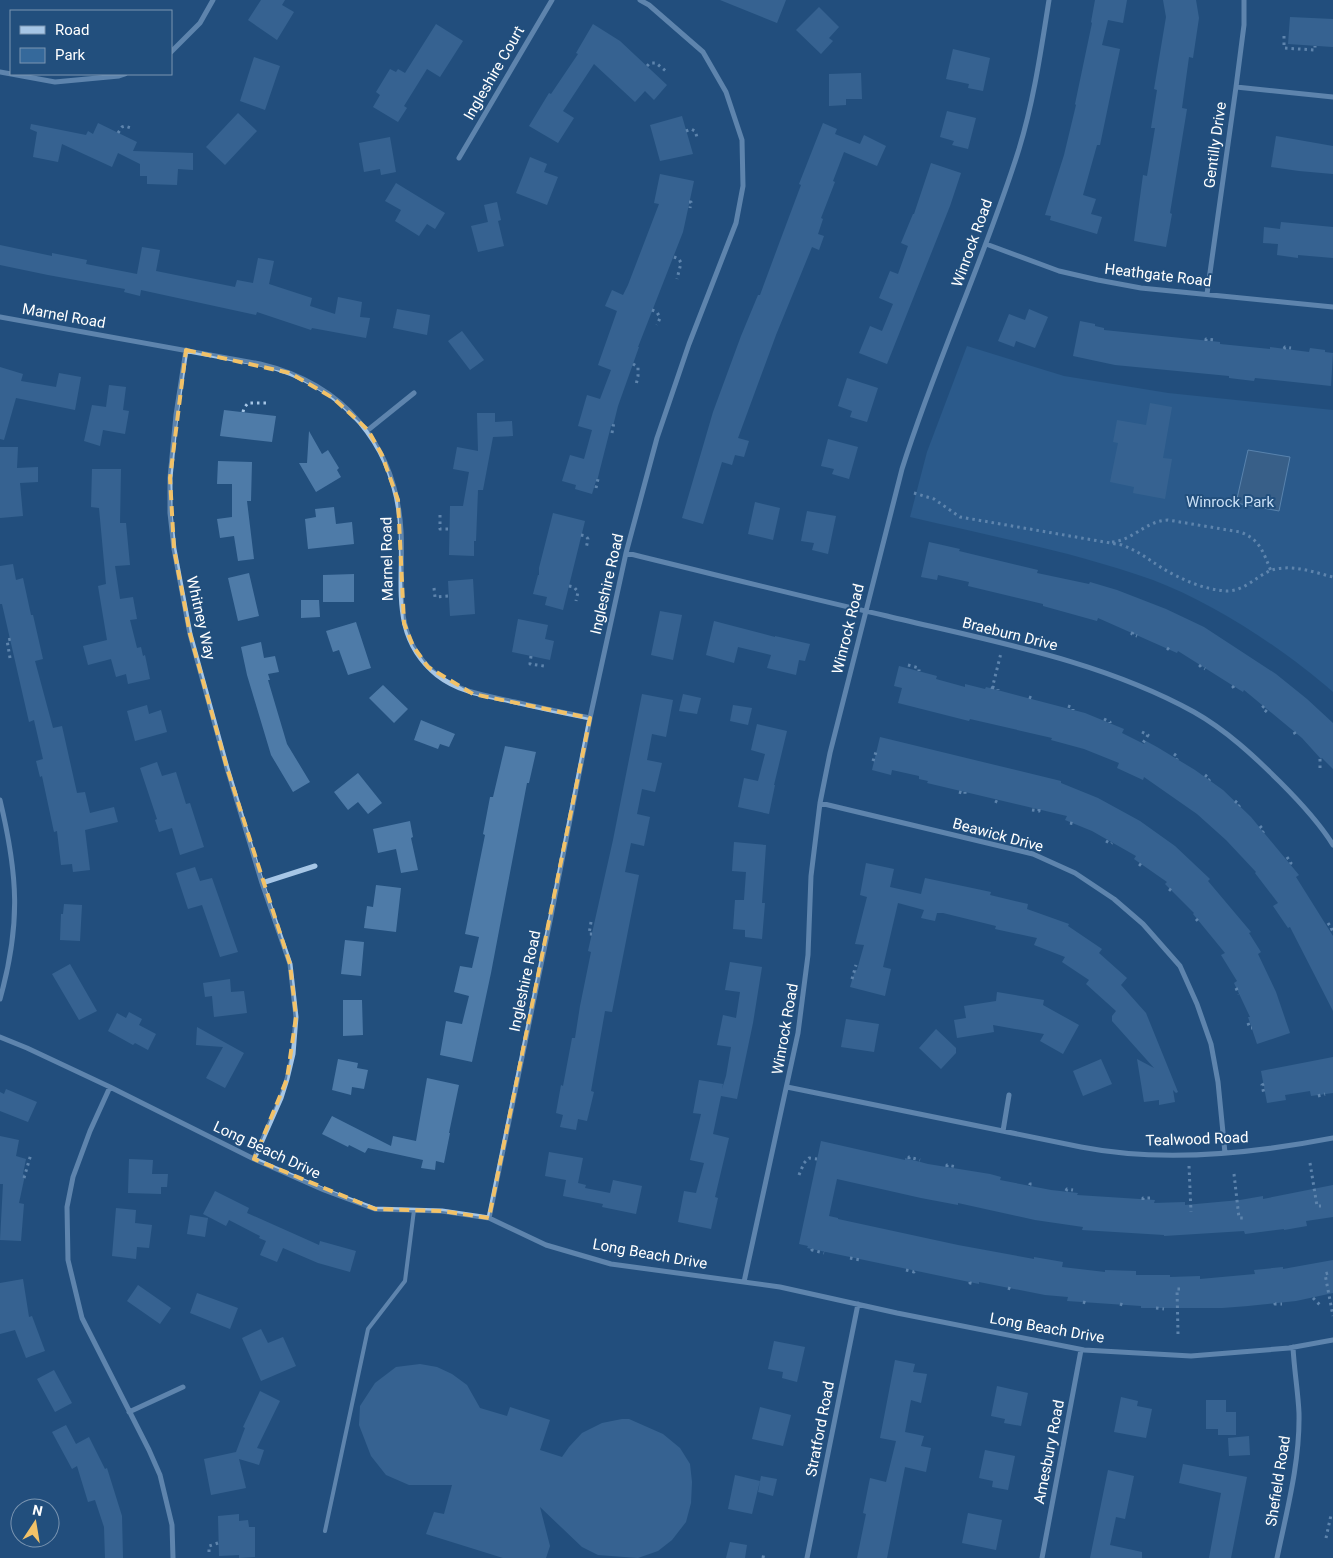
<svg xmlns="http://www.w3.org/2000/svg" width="1333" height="1558" font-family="Roboto,sans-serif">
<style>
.green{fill:#35699b}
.water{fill:#537496;stroke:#99c2e7}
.building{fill:#4e7ba8}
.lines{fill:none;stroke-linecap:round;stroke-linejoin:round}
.path{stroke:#a6c6e6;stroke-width:3;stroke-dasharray:2.5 4;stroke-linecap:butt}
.service{stroke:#a6c6e6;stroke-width:4}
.minor{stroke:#a6c6e6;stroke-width:5}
.marked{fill:none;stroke:#f2c268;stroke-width:4;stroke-dasharray:10 6;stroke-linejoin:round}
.labels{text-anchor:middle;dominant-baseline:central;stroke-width:4;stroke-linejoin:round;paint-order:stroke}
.street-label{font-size:15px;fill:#fff;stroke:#224f7d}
.park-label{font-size:15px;fill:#c9dff5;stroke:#224f7d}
</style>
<rect width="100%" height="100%" fill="#224f7d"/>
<path class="green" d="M967,346L1064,376L1168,393L1333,410V692C1284,649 1214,603 1153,580C1074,552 991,536 910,517L927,452Z"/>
<path class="water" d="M1248,450L1290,457L1279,511L1236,503Z"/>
<path class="building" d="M261,0H285L282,5L294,12L277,40L248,20Z
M720,0H786L777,23Z
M1095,0H1127L1123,23L1108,20L1102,45L1120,49L1100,145H1097L1083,195L1096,199L1091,214L1102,217L1097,234L1050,220L1051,216L1045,215L1064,155L1076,105L1075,104L1092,23L1091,22Z
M1163,0H1196L1199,18L1193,58L1189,57L1182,108L1187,109L1170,213L1172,214L1166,247L1134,241L1143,175L1147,176L1155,128H1151L1157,90L1154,89L1166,17Z
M819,7L839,27L829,38L833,41L821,54L796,30Z
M1290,17L1333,19V47L1288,44Z
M436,24L463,41L440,77L427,69L404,106L407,108L398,122L373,107L380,95L376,92L390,69L396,72L398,69L405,73Z
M593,24L620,41L667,85L654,100L645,91L635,102L594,64L563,111L574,118L558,143L529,126L549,93L551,94L578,54L576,53Z
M953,49L990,58L983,91L968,88L969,84L946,79Z
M254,57L280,66L265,110L240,101Z
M861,73L862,99H846V105L829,106V74Z
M947,111L976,118L968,149L952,145L954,141L940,137Z
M238,113L257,131L225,165L206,147Z
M682,116L693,154L660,161L650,125Z
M98,123L137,142L133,151L193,153V170L178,169L177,185L147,184V176H140V164L118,153L112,167L62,144L58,162L33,157L37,132L30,129L31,124L86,135L88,131L93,134Z
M823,123L837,129L835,134L860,144L864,135L886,146L877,166L844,152L833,181L835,182L821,218L823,219L818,234L824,236L819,250L812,247L776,335L738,438L749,441L744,457L735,455L732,465L722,462L703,524L682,518L713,412L741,336L758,295H760L780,241L801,185L799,184Z
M1276,136L1333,146V174L1299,171L1271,167Z
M390,137L396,172L381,175L380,169L364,172L359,143Z
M530,157L547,164L544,172L558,177L547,205L516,193Z
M931,163L961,173L950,206L887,364L859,353L870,326L882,331L893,304L879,298L890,271L898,274L908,246L901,243L913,214H914Z
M660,174L694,181L683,232L638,347H639L618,406L613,426H611L597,481H596L592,494L575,489L576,485L562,481L570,455L584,459L592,430L578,426L587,395L600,399L611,370L598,365L617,311L605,306L612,290L623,295L628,285L659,204L654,203Z
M396,183L445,213L435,229L427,224L419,236L395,221L401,210L385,201Z
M497,202L501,220L498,221L504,246L478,252L471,226L488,222L484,205Z
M1281,222L1333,227V258L1298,255V258L1277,255L1278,244L1263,243L1264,227L1280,229Z
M0,245L52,256V253L87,260L86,264L137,274L142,247L160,250L156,271L235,287L237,280L253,283L258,258L274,261L269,284L312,298L310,306L335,314L338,297L362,302L360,317L370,318L366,338L312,328L311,330L257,312L256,315L141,290L140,296L124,292L125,289L48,275L0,265Z
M397,309L430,315L427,335L393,328Z
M1029,309L1048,317L1035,348L1016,341L1014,347L998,341L1009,314L1025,320Z
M1080,321L1095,324V326L1104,328V330L1220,342V344L1270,349V347L1309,352L1310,348L1325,350V352L1333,353L1331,386L1255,378L1254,381L1229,378V376L1115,365L1073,356Z
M462,331L484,360L470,370L448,341Z
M0,367L23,374L21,381L56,387L59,373L81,377L75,410L16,398L4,440L0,439Z
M847,378L878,388L867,422L850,417L852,411L838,406Z
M109,385L126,387L123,410L129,411L125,434L103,430L100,446L84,441L92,405L106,407Z
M1150,403L1172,407L1163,458L1172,459L1165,499L1133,493L1134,487L1110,482L1118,443L1113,442L1117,420L1146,425Z
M224,410L276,416L272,442L220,436Z
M477,413H495V422L512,421L513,436L493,437L483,490H478L476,541H474V556L449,555L450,506H463L469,472L453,469L457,447L478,451Z
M309,431L322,454L328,450L339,468L337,470L341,477L316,492L299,463H307Z
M828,439L858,447L849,479L832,474L834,469L821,466Z
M0,447H18L17,468L38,467V482L20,483L23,516L0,518Z
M218,461L252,462L251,501H247L254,559L238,561L234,536L220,538L217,519L232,517V484H217Z
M92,469H121L120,523H126L130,565L115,566L120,599L133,597L137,619L130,620L137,648L141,647L143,656L145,655L150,679L128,684L126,674L116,677L111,659L88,665L83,646L107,640L98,586L106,584L99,508L91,507Z
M755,502L780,508L773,540L748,534Z
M334,507L336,524L352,522L354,544L308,549L305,519L316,517L315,509Z
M807,511L836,516L828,554L812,550L814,543L801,541Z
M553,513L585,521L563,610L545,605L547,597L533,594L538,575H539V568Z
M929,542L960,549L959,551L1038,570L1037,573L1089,584L1090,582L1117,590L1166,609L1204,627L1276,674L1307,699L1333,723V769L1322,758L1321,759L1302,738L1244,690L1243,692L1178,651L1177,653L1098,618L1097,621L1043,606V604L968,586L969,582L938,575L937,580L921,577Z
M13,564L16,580L23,578L31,615H33L43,659L35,661L53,728L62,726L77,793L85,792L90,813L114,807L118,822L85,830L90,870L73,872L72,864L61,865L57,831L54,832L42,776L40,777L36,761L43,759L34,720L29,722L2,604H0V566Z
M249,573L259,616L238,621L228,578Z
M354,574V602H323V575Z
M473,579L475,614L450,616L448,581Z
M301,600H319L320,617L301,618Z
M660,611L682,615L673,660L651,655Z
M518,619L548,625L545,639L554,641L550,660L512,652Z
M714,621L775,637V636L810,644L805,661L799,660L796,675L767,668L771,655L738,647L734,663L706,655Z
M356,622L371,668L348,675L339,650L333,652L326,631Z
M261,642L264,658L275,656L279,672L268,674L270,680H268L287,744L310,782L293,792L271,755L247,675L241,647Z
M899,666L937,676L936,679L965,687V684L985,689L986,687L1085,713L1124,729L1122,733L1144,744L1146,741L1157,747L1195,770L1223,790L1251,817L1299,875L1296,877L1333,936V1011L1290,927L1288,928L1273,906L1278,903L1255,873L1256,872L1226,840L1197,814L1144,777L1143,780L1117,768L1119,763L1084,749L1051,740L1052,738L970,719L969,721L898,703L902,688L894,686Z
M383,685L408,709L394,723L369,698Z
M642,694L673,700L666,737L652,734L647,760L662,763L655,792L642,789L637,814L650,817L644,846L631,843L625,872L639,875L612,1012L605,1011L591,1091L594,1092L587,1121L578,1119L576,1130L560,1127L563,1115L556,1113L561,1085L563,1086L572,1038H575L580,1006L591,952L588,951L613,840Z
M683,694L701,698L697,714L679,711Z
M147,705L149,714L161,710L167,732L135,741L127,711Z
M733,705L752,708L748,725L730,721Z
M421,720L455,734L449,747L440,744L438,749L414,740Z
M757,724L787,731L774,785H775L769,814L738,807L744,778L758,781L765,754L751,750Z
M880,737L1061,781V783L1098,798L1140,821L1175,846L1210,879L1208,881L1251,932L1249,933L1261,952L1258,954L1276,992L1290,1033L1257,1044L1248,1017H1250L1234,983L1237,981L1221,955L1225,953L1193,914L1194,913L1165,884L1167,882L1134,859L1136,856L1092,831L1065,820L1067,816L927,783L928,781L919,779V776L892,770L891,775L872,770Z
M505,746L536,752L529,783H527L491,973L472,1062L440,1055L446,1021L462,1024L469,996L454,992L460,966L472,968L479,937L465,934L485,835L483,834L490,797H493Z
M157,762L162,776L176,772L186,804L190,803L204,847L180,855L172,828L159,832L155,820L157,819L140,768Z
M358,773L382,803L368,814L358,802L348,810L334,792Z
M410,821L413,837L411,838L418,870L401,873L396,849L378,853L373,829Z
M734,842L766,845L762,903H765L762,939L745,937V930L733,929L735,900H744L746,872L732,871Z
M866,863L894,869L890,887L921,894L925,878L991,892L990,895L1028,904L1027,909L1069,924L1068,926L1102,949L1099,953L1127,978L1121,985L1146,1013L1178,1092L1176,1093L1173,1090L1175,1102L1159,1105V1100L1144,1102L1137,1059L1154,1068L1112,1021V1016L1116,1011L1086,984L1089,980L1062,962L1065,957L1034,945L1037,938L995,929L996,926L943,913H937L935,921L921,918L924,910L898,903L883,967L891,969L885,996L850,987L855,970H857L864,945L855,944L867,897L860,895Z
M195,867L200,881L212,878L238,952L220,957L202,905L188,909L176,873Z
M376,885L401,888L396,932L364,928L367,906L373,907Z
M64,904L82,905L80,941L60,940L61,914H63Z
M345,940L364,942L361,976L341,974Z
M730,962L762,967L753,1023L737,1099L721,1096L713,1134L729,1138L715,1197L718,1198L711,1229L678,1222L684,1191L696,1193L704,1163L690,1160L701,1114L693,1113L699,1080L723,1084L722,1089L726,1076L731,1047L717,1045L723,1015L736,1018L740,992L725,990Z
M70,964L97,1011L79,1020L52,974Z
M230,979L231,992L244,991L247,1013L214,1017L212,996L205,997L203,983Z
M997,992L1044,1000L1043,1005L1079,1025L1063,1054L1040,1041L1044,1034L993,1025L994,1032L957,1038L954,1020L966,1018L964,1006L996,1001Z
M343,1000H362L363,1035L343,1036Z
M129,1012L142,1019L139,1025L156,1034L148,1050L135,1043L133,1045L108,1031L117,1013L126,1018Z
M846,1019L879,1024L874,1052L841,1047Z
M197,1027L244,1053L225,1088L206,1078L223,1047L196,1045Z
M936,1029L956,1048V1053L941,1069L919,1048Z
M1333,1057V1093L1311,1096L1310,1091L1285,1095L1286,1100L1267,1103L1261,1071Z
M338,1059L358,1063L357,1068L368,1070L364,1089L352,1087L351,1095L332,1090Z
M1101,1059L1112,1084L1083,1096L1073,1071Z
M427,1078L459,1085L449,1133H450L444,1163L436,1161L435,1170L421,1168L423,1160L368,1148L365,1153L349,1145L348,1147L322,1134L332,1116L391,1146L393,1136L416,1141Z
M6,1089L37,1102L28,1122L0,1111V1092L4,1094Z
M0,1136L19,1140L16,1156L26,1159L23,1174L25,1175L19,1203L24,1204L21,1241L0,1240L3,1184H0Z
M821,1141L905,1160V1158L928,1164L990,1174L1001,1177L1000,1180L1051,1190L1078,1193L1077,1195L1155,1200L1154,1203L1185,1202V1205L1240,1200L1263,1196V1199L1333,1185V1217L1306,1221L1307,1226L1284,1230V1229L1245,1234L1244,1231L1164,1236V1235L1082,1230L1083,1227L1035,1220L958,1203V1205L921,1198L837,1179L829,1216L838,1218V1219L958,1245L1034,1259V1257L1063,1262L1062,1267L1105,1272V1270L1136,1271V1275H1170V1277L1200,1276V1279L1255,1274L1254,1270L1283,1267V1269L1333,1260V1293L1296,1301L1248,1306L1222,1308H1141V1306L1067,1301L1068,1297L1045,1295L979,1282V1284L807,1248L808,1246L799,1244Z
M549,1152L583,1158L578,1183L586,1185L585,1188L610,1193L613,1180L642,1186L636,1214L602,1207L603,1204L563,1196L566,1180L545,1176Z
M129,1159L153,1160L152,1174H168L167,1187H161V1194L128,1193Z
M215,1191L249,1208L247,1213L319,1245L320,1241L356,1251L350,1272L318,1263L283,1248L277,1262L260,1255L266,1241L259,1238L260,1236L229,1220L226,1226L203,1214Z
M116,1208L136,1210L135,1223L152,1225L149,1248L137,1247L136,1259L112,1256Z
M190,1215L208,1218L205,1237L187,1234Z
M23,1279L29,1317L32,1316L45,1351L26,1358L15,1330L0,1334V1283Z
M138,1285L171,1308L160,1324L127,1301Z
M197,1293L238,1308L230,1329L190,1313Z
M261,1329L268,1343L283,1337L296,1366L261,1381L242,1338Z
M774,1341L805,1347L797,1382L782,1378L783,1372L768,1369Z
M895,1360L915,1364L913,1372L927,1374L921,1403L911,1400L905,1432L924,1436L921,1446L931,1448L926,1472L905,1467L887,1558H857L866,1514L863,1513L870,1478L886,1482L896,1441L880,1438Z
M420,1364L437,1367L452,1374L467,1385L480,1408L507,1416L510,1407L550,1420L540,1450L562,1457L569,1447L582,1433L602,1423L622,1419H629L663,1434L680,1448L690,1464L692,1482L691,1503L686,1522L672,1540L658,1551L638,1558L598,1555L582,1547L540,1507L550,1546L546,1558H503L426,1534L434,1512L444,1514L452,1485H409L386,1475L371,1456L359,1425L360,1406L375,1383L396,1367Z
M54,1370L72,1403L55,1412L37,1379Z
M997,1386L1028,1393L1021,1426L1004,1423L1005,1419L991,1416Z
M260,1391L280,1401L257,1448L264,1450L259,1465L239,1459L246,1488L211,1495L204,1459L236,1452L245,1428L243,1427Z
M1121,1397L1138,1401L1137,1406L1152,1409L1146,1438L1114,1432Z
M1206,1400H1226V1412H1236V1435H1218V1429H1206Z
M760,1407L791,1415L783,1446L752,1439Z
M66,1425L76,1444L89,1437L105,1469L107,1468L122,1516L123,1558H105L104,1527L95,1500L88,1502L77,1466L72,1469L52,1432Z
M1249,1436L1250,1455L1229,1456L1228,1438Z
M985,1450L1015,1456L1008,1490L992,1487L993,1481L979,1478Z
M1183,1464L1247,1477L1231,1558H1209L1221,1493L1179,1483Z
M1108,1470L1134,1476L1125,1519L1116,1517L1110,1545L1142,1552V1558H1090Z
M735,1475L760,1481L752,1514L728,1509Z
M761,1476L777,1479L773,1496L758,1492Z
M968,1513L1002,1520L996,1550L962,1543Z
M239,1514V1521L248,1520L249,1527H255V1557L239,1558V1555L219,1556L218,1516Z
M730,1542L747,1545L745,1558H726Z"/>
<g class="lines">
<path class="path" d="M1284,36V48L1315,50V46
M647,66L650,63H656L667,72
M686,131L691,129L695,131L698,140
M118,133L122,127L125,126L131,128
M689,202H691L690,208
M674,257L679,259L681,263L677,279
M652,310L657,312L660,318L657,325
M1206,341V339L1215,340
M1284,349L1285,347L1291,348
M633,364L638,367V376L636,385
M243,412L244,408L248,403H267
M612,433L614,422
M596,488L598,479
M914,493L934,499L960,517L1122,545C1138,551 1148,559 1162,568C1180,579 1205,590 1227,591C1245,591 1256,576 1272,570C1292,564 1313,572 1333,577
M440,515V529H450
M581,535L586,536L588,539L586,549
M1112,542C1134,540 1145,521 1168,520L1240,532C1260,539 1263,552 1271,571
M569,586L574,587L578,592L576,601
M434,588L435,597L449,596
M1133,632L1132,634L1137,636
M1167,648L1172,652
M531,656L530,664L544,666
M10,658L7,640L11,639
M908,665L919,668V671
M1201,665L1200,666L1205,669
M1234,686L1233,687L1237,690
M992,687L998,689V690
M992,689L1001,653
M1029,697L1034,699V700
M1068,706L1073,708V710
M1264,706L1262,708L1267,712
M1104,719L1110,722V723
M1142,732L1148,735L1143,743
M1294,732L1297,737
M1174,754L1178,757L1177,759
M873,761L876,752
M1320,768V758
M1205,775L1210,779L1209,780
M959,792L965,794V792
M995,801L999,803V801
M1235,801L1240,805L1239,806
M1032,810L1039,811V809
M1070,823L1075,824
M1260,826L1264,831L1263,832
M1106,841L1111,844L1112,843
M1287,857L1291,863L1290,864
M1139,864L1143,867L1144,866
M1169,889L1173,892
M1196,919L1200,923
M591,922L589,934H592
M1328,923L1332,929L1330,930
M852,979L856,965
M1236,988L1239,994
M1248,1023L1250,1028H1252
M1264,1084L1262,1085L1264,1094
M1318,1096L1325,1094
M909,1159V1157L920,1160
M1310,1163L1317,1206H1321
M1189,1166L1191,1212
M947,1167V1165L957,1167
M1234,1174L1239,1218H1243
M799,1175L804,1163L809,1158L817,1159
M24,1178L31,1154
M1030,1185V1184H1035
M1066,1191L1067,1189L1073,1190
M1143,1200V1198H1150
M812,1249V1250L824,1253
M850,1258L860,1260V1258
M906,1270L914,1272L915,1271
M1328,1273L1325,1274L1333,1316
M970,1282V1283L975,1284
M1008,1288L1013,1290
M1313,1298L1320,1305
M1083,1302L1089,1304
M1275,1303V1304H1282
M1120,1304L1126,1306
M1156,1308L1164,1309
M1178,1334L1177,1289H1180
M1326,1538L1331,1515
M209,1552V1546L218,1543
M763,1558L764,1553"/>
<path class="service" d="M325,1531L368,1329L405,1281L414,1210"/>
<path class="minor" d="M171,52L200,23L213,0
M0,72L55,82L119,76L125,74
M1236,87L1333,97
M459,158L552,0
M986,244L1059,271L1098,280L1141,288L1333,307
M1207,294L1236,87L1244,25V0
M0,317L260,364C344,384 396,445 401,531C404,584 389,636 437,675C460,693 488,696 515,702C540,708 565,713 590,718
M186,350L176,415L170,478V513L174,549L190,634L227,768L262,883L290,964L296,1017L293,1054L287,1079L281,1098L254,1159
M368,430L414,393
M626,553C713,574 799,596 887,616C990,641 1100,660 1194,712C1226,730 1254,756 1280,782C1299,801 1319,822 1333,845
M0,800C18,875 21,924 0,999
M820,803L1033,854L1075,873L1114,899L1143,924L1180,966L1197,1004L1211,1044L1218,1082L1225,1153
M262,883L315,866
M0,1037L27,1048L110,1087L254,1159L324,1190L375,1209L442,1211L489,1218L546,1245L611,1264L780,1287L897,1313L1084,1350L1191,1356L1289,1348L1333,1340
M110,1087L90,1131L73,1177L67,1207L68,1260L82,1318L149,1450L160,1475L172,1525L173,1558
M787,1087L1081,1147C1163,1163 1251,1154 1333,1138
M1003,1131L1009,1095
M489,1218L551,916L590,718L626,553L657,438L689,344L736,223L743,186L742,140L726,92L703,52L649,5L640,0
M744,1282L798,1033L808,955L811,876L820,803L830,753L902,469C936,361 985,258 1019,149C1034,100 1041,50 1049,0
M129,1412L183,1387
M807,1558L858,1304
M1042,1558L1081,1350
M1277,1558C1287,1510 1300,1462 1299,1413C1298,1391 1294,1369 1293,1347"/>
</g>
<path d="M0 0H1333V1558H0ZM186,350L290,373L333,398L368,430L382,455L398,500L404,623L413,646L428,667L473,694L590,718L489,1218L442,1211L375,1209L254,1159L287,1079L296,1017L290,964L227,768L190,634L174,549L170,478Z" fill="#224f7d" fill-opacity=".55" fill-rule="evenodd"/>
<path class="marked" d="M186,350L290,373L333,398L368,430L382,455L398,500L404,623L413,646L428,667L473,694L590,718L489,1218L442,1211L375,1209L254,1159L287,1079L296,1017L290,964L227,768L190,634L174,549L170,478Z"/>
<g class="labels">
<g class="street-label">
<text transform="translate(494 73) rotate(-60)">Ingleshire Court</text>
<text transform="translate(1215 145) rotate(-82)">Gentilly Drive</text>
<text transform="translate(972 243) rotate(-70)">Winrock Road</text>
<text transform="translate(1158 275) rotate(7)">Heathgate Road</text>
<text transform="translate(64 316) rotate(10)">Marnel Road</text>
<text transform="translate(387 559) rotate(-91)">Marnel Road</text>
<text transform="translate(607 584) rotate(-77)">Ingleshire Road</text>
<text transform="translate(201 618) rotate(77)">Whitney Way</text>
<text transform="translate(848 629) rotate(-76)">Winrock Road</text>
<text transform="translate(1010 634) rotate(14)">Braeburn Drive</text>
<text transform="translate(998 835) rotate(15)">Beawick Drive</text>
<text transform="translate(525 981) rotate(-78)">Ingleshire Road</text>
<text transform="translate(785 1029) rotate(-80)">Winrock Road</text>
<text transform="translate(1197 1139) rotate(-2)">Tealwood Road</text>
<text transform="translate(267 1150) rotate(25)">Long Beach Drive</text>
<text transform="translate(650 1254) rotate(10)">Long Beach Drive</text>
<text transform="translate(1047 1328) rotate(10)">Long Beach Drive</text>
<text transform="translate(820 1429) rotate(-79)">Stratford Road</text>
<text transform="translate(1049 1452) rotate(-79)">Amesbury Road</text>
<text transform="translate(1278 1481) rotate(-81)">Shefield Road</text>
</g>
<g class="park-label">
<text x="1230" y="502">Winrock Park</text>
</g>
</g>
<rect x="10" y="10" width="162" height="65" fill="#224f7d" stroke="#7a95b1"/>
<rect x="20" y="26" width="25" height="8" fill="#a6c6e6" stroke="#7a95b1"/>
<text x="55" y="35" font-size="15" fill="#ffffff">Road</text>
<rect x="20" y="48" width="25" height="15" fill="#35699b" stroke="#7a95b1"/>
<text x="55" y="60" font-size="15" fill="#ffffff">Park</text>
<g transform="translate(35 1523) rotate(12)"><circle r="24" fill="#224f7d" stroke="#7a95b1"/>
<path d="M0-4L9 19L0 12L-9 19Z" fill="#f2c268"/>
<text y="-8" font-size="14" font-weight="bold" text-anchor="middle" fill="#ffffff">N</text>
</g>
</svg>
